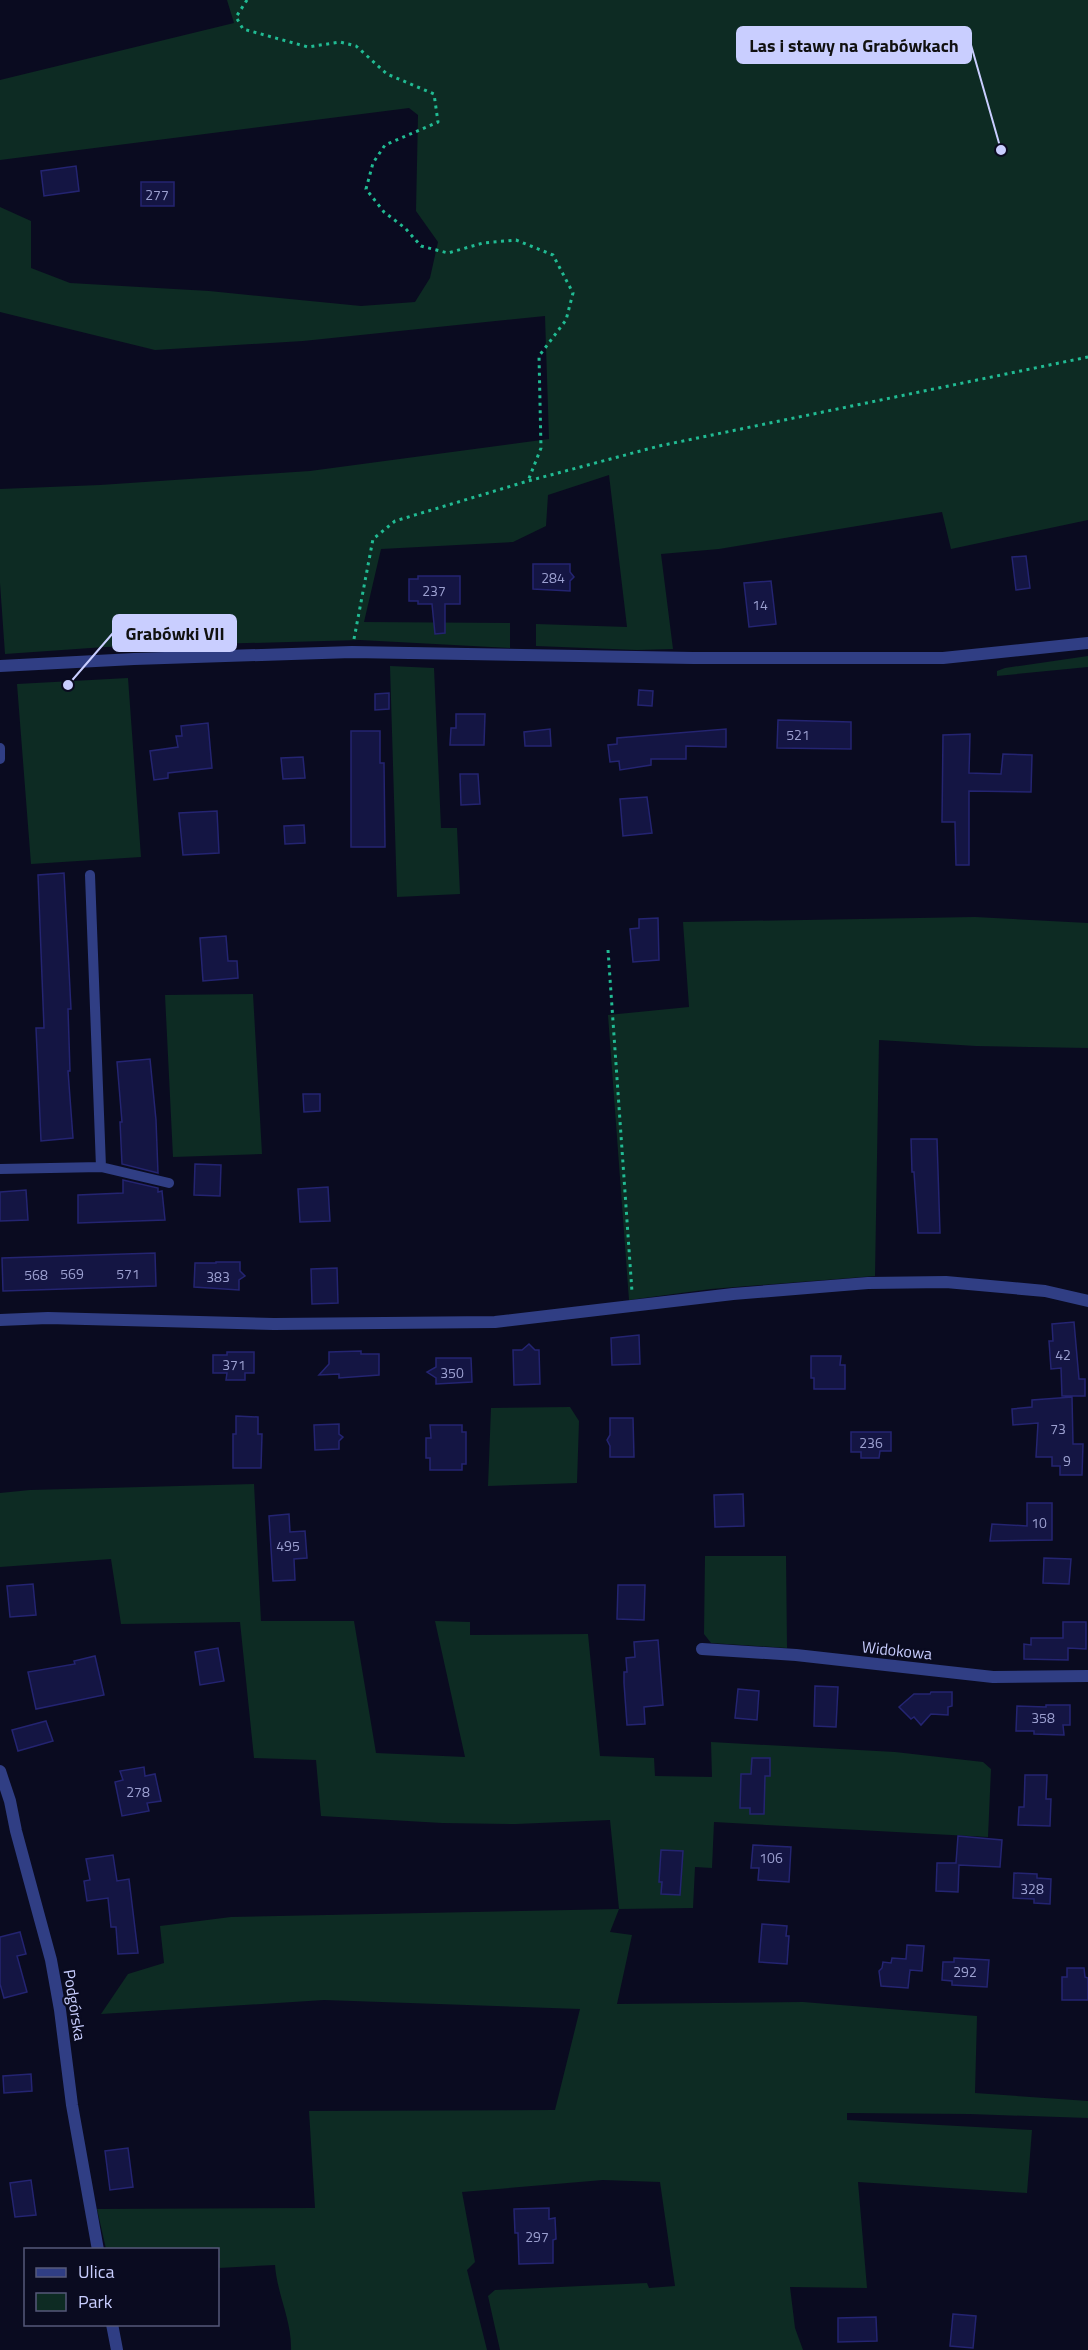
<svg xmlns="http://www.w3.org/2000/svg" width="1088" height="2350" font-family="'Titillium Web',sans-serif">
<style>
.green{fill:#0d2b23}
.building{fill:#141543;stroke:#242471;stroke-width:1.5}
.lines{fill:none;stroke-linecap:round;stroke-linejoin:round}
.path{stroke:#21bb93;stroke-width:3;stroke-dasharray:3 4.5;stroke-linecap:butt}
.service{stroke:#303e84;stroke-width:10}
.minor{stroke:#303e84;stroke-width:12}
.tertiary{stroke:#303e84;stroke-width:12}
.labels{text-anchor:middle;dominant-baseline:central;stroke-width:4.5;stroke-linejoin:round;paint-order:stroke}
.number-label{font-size:14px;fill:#9ca0d0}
.street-label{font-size:16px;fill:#c9ceff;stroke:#0a0b20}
.leader{fill:none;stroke:#c9ceff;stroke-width:2}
.callout-dot{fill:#c9ceff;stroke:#0a0b20;stroke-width:2}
.callout{fill:#c9ceff;stroke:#c9ceff;stroke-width:2}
.callout-label{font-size:18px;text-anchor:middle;font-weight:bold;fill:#111}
</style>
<rect width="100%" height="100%" fill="#0a0b20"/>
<path class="green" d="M227,0H1088V520L951,549L942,512L719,549L661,554L673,649L637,650L536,646V624L627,627L609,475L548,495L546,526L513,542L381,549L364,622L510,623V648L360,640L105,647L5,654L0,583V489L100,485L310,471L549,439L545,316L303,341L155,350L0,312V207L31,221V268L70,283L209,291L361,306L415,302L430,278L438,242L416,211L418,115L409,108L0,160V80L234,23Z
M1088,656V667L997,676V671L1005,668Z
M390,666L434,668L441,828H457L460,894L397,897Z
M128,678L141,857L31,864L17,684Z
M975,917L1088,923V1048L976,1046L879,1040L875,1276L711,1289L629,1300L608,1015L689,1007L683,922Z
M253,994L262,1154L173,1157L165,995Z
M570,1407L579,1421L577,1483L488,1486L491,1408Z
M254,1484L261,1621H354L376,1753L465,1757L435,1621L470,1622V1635L588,1634L600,1756L654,1758L655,1776L712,1777L711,1742L895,1752L983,1762L991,1769L988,1837L714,1822L712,1868L695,1867L693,1908L619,1909L610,1932L632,1935L617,2004L803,2002L977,2016L975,2093L1088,2101V2118L970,2114L847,2113V2120L1032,2130L1027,2193L858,2182L867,2288L790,2287L795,2328L803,2350H500L488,2296L495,2290L647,2283L649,2288L675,2286L660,2182L603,2180L462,2192L475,2262L467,2270L487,2350H291C292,2321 277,2294 275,2265L218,2268V2250L106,2249L97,2209L315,2208L309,2111L555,2110L580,2009L324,2000L101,2014L128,1974L164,1963L160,1926L231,1917L619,1909L610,1820L516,1824L442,1823L321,1816L316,1760L254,1758L240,1622L121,1624L111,1559L0,1567V1493L30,1490Z
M705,1556H786L787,1648L711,1643L704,1634Z"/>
<path class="building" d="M76,166L79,191L44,196L41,171Z
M141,182H174V206H141Z
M1026,556L1030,588L1016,590L1012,557Z
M533,564H570V572L574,577L570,581V591L533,589Z
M418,576H460V604H445V633L435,634L432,604H418V601H409V579H418Z
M771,581L776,624L749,627L744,583Z
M639,690L653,691L652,706L638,705Z
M389,693V709L375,710V694Z
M456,714H485L484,745H450L451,728H456Z
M778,720L851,722V749L777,748Z
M208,723L212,768L168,773V778L154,780L150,751L178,747L176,736H182L181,726Z
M550,729L551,746H525L524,732Z
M726,729V747L686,746V759H651V765L620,770L619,761L610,762L608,745L617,744V738Z
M351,731H380V763H384L385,847H351Z
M970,734L969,773L1001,774L1003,754L1032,755L1031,792L969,791V865H956L955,822H942L943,735Z
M303,757L305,778L283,779L281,758Z
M460,774H478L480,804L461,805Z
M647,797L652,833L623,836L620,799Z
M217,811L219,853L183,855L179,813Z
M304,825L305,843L285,844L284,826Z
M64,873L71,1009H68L70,1071H68L73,1138L41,1141L36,1028H44L38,875Z
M658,918L659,960L633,962L630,929L639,928V919Z
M226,936L228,961H237L238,978L203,981L200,938Z
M150,1059L156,1120L158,1173L122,1164L120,1122H122L117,1062Z
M303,1094H320V1111L304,1112Z
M911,1139H937L940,1233H918L914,1172H912Z
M195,1164L221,1165L220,1196L194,1195Z
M123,1180L158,1188V1192L162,1191L165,1220L78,1223V1195L123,1193Z
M328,1187L330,1221L300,1222L298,1189Z
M26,1190L28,1220L0,1221V1192Z
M155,1253L156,1286L3,1291L2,1258Z
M216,1262H240V1271L245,1276L239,1280V1290L194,1287L195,1263H216Z
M337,1268L338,1303L312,1304L311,1269Z
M1074,1322L1079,1379H1085V1396H1062L1061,1368L1051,1369L1049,1341H1053L1052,1324Z
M639,1335L640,1364L612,1365L611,1338Z
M529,1344L535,1350H539L540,1384L514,1385L513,1350H522Z
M361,1351V1354H379V1375L339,1378V1374L319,1375L329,1364V1352Z
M227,1352H254V1373H245V1380H226L227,1373H213V1355H227Z
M811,1356H841L840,1365H845V1389H814V1378H811Z
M436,1358H471L472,1382L436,1384V1378L427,1372L436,1367Z
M1072,1397L1073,1444H1083L1082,1475H1060V1466H1052V1457H1036L1038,1423L1013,1425L1012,1409L1032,1407V1400Z
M236,1416L258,1417V1434H262L261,1468H233V1434H236Z
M610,1418H633L634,1457H610V1446L607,1440L610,1435Z
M339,1424V1434L343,1437L339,1441V1449L315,1450L314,1425Z
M430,1425H462V1432H466V1464H462V1470H430V1458H426V1438H431Z
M851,1432H891V1451H880L879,1458H861V1452H851Z
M743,1494L744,1526L715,1527L714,1495Z
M1027,1503H1052V1540L990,1541L992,1524L1027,1526Z
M289,1514L290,1532L305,1531L307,1558L294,1559L295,1580L273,1581L269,1516Z
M1044,1558L1071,1559L1069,1584L1043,1583Z
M33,1584L36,1615L10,1617L7,1586Z
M618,1585H645L644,1620L617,1619Z
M1063,1622H1086V1649L1068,1648V1660L1024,1659V1644L1031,1645V1638H1063Z
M658,1640L663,1705L644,1707L645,1724L627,1725L624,1683V1672H627L626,1658L635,1657L634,1642Z
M218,1648L224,1681L200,1685L195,1652Z
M95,1656L104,1695L36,1709L28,1672L75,1664L74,1661Z
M815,1686L838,1687L836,1727L814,1726Z
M738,1689L759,1691L757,1720L735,1718Z
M931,1692H952V1706L948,1707V1715L931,1714L921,1725L914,1717L911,1719L899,1707L914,1694H930Z
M1046,1705H1070V1725H1063L1064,1735L1034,1734V1731H1016L1017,1706L1046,1707Z
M46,1721L53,1741L18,1751L12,1730Z
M752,1758H770V1776H765L764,1814H750V1808H740L741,1774H751Z
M144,1767L145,1776L155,1774L161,1801L147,1803L149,1811L122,1816L115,1782L123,1780L120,1771Z
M1025,1775H1047L1046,1799H1051L1050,1826L1018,1825L1019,1807H1024Z
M958,1836L1002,1840L1000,1867L959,1865L958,1892L936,1891L937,1863H956Z
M753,1845L791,1847L789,1882L758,1880L759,1868H751Z
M661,1850L683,1851L680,1895L661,1894L662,1882H659Z
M113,1855L117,1881L129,1879L138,1953L118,1954L116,1927H111L108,1898L87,1901L84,1881L90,1880L86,1859Z
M1014,1873L1037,1874V1878L1051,1879L1050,1904L1034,1903V1899L1013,1898Z
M762,1924L787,1926L786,1936H789L787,1964L759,1962Z
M20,1932L26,1954L17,1956L27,1992L4,1998L0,1984V1937Z
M907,1945L924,1946L922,1971L910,1970L908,1988L881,1986L879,1971L882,1968L883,1962L891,1963L892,1958L906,1959Z
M954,1958L989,1960L987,1987L952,1985V1981L942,1980L943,1962H954Z
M1067,1968H1084L1085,1977L1088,1978V2000H1062V1977H1067Z
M31,2074L32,2091L4,2093L3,2076Z
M128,2148L133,2187L110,2190L105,2151Z
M31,2180L36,2215L15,2217L10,2183Z
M549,2208V2219L555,2218L556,2239L553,2240V2263L519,2264L518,2233H515L514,2209Z
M953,2314L976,2316L973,2348L950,2346Z
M876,2317L877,2341L838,2342V2318Z"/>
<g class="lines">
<path class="path" d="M247,0L236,17L243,29L308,47L340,42L356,46L387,74L434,94L438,122L385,145L373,163L366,189L384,212L405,228L421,246L448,253L483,243L516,240L553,255L573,293L566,320L539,356L541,448L528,481
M354,639L373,539L395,521L528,481L659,446L1088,357
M608,950L632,1292"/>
<path class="service" d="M0,748V759
M101,1167L169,1183
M0,1169L101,1167L90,875"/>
<path class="minor" d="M0,1320L48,1318L274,1324L495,1322L733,1294L868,1283L946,1282L1045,1291L1088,1301
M702,1649L796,1655L993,1677L1088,1676
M0,1771L10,1801L16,1831L51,1960L60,2010L72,2105L98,2250
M112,2324L117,2350"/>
<path class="tertiary" d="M0,666L134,659L352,652L693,658H943L1088,643"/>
</g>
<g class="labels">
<g class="number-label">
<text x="157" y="194">277</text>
<text x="553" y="577">284</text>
<text x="434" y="590">237</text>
<text x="760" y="604">14</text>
<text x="798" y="734">521</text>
<text x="72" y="1273">569</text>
<text x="128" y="1273">571</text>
<text x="36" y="1274">568</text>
<text x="218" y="1276">383</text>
<text x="1063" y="1354">42</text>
<text x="234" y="1364">371</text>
<text x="452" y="1372">350</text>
<text x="1058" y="1428">73</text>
<text x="871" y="1442">236</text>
<text x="1067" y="1460">9</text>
<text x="1039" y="1522">10</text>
<text x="288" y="1545">495</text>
<text x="1043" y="1717">358</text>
<text x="138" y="1791">278</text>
<text x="771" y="1857">106</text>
<text x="1032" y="1888">328</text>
<text x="965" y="1971">292</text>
<text x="537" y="2236">297</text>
</g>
<g class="street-label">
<text transform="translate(897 1650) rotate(6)">Widokowa</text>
<text transform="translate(75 2005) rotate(81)">Podgórska</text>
</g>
</g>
<path class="leader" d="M1001 150L971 45M68 685L113 633"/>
<g class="callout-dot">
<circle cx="1001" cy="150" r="6"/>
<circle cx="68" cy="685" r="6"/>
</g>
<g class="callout">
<rect x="737" y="27" width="234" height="36" rx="6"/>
<rect x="113" y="615" width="123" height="36" rx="6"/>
</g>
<g class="callout-label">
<text x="854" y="52">Las i stawy na Grabówkach</text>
<text x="175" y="640">Grabówki VII</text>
</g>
<rect x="24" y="2248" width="195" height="78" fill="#0a0b20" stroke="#565979" stroke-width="1.5"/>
<rect x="36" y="2268" width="30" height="9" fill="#303e84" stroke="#565979" stroke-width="1.5"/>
<text x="78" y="2278" font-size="18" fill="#c9ceff">Ulica</text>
<rect x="36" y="2293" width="30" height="18" fill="#0d2b23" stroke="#565979" stroke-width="1.5"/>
<text x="78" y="2308" font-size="18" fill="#c9ceff">Park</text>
</svg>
